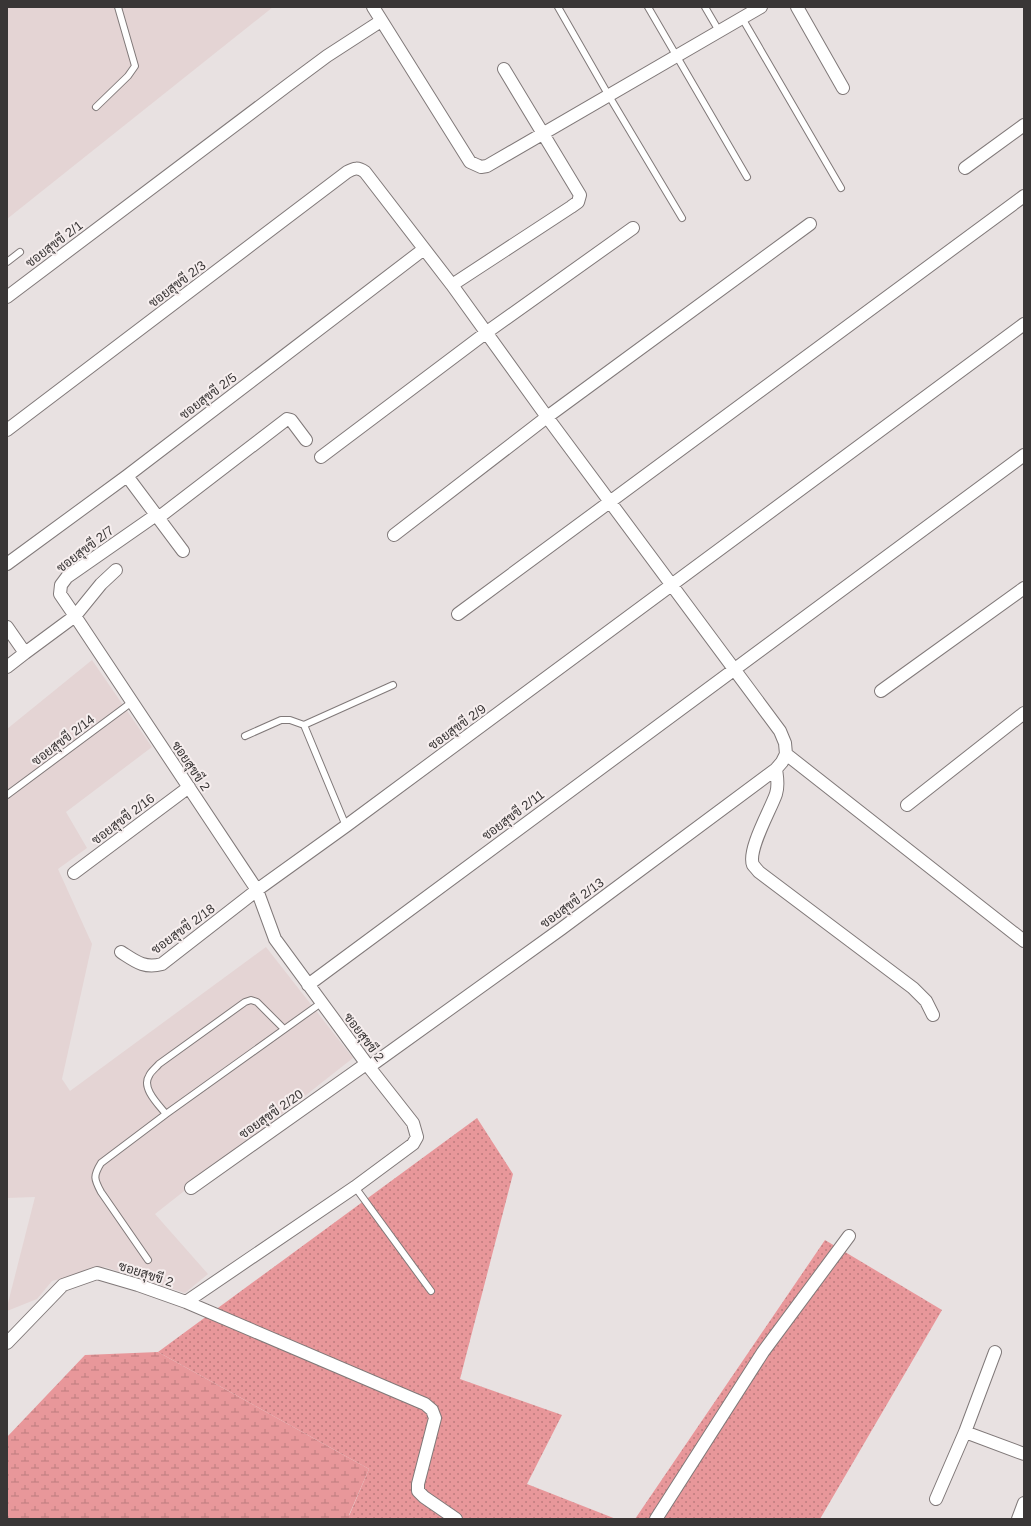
<svg xmlns="http://www.w3.org/2000/svg" width="1031" height="1526" font-family="Helvetica,Sarabun,sans-serif">
<style>
.built{fill:#e4d4d4}
.wetland{fill:url(#wetland-marsh)}
.garden{fill:url(#garden-dots)}
.lines{fill:none;stroke-linecap:round;stroke-linejoin:round}
.service-casing{stroke:#807979;stroke-width:8}
.minor-casing{stroke:#807979;stroke-width:14}
.service{stroke:#fff;stroke-width:6}
.minor{stroke:#fff;stroke-width:12}
.labels{text-anchor:middle;dominant-baseline:central;stroke-width:4;stroke-linejoin:round;paint-order:stroke}
.street-label{font-size:13px;fill:#393636;stroke:#f6eeee}
</style>
<defs>
<pattern id="wetland-marsh" width="20" height="14" patternUnits="userSpaceOnUse"><rect width="20" height="14" fill="#e8979a"/><path d="M1 5h8M5 5V1M11 12h8M15 12V8" fill="none" stroke="#bd7c7e"/></pattern>
<pattern id="garden-dots" width="8" height="8" patternUnits="userSpaceOnUse"><rect width="8" height="8" fill="#e8979a"/><path d="M2 2h.1M6 6h.1" fill="none" stroke="#bd7c7e" stroke-width="1.8" stroke-linecap="round"/></pattern>
</defs>
<rect width="100%" height="100%" fill="#e8e1e1"/>
<path class="built" d="M7,7H273L7,219Z
M92,660L152,747L66,812L87,848L58,869L92,944L62,1079L70,1091L266,947L353,1058L155,1214L208,1274L185,1293L105,1267L52,1281L37,1299L7,1311V1307L35,1197L7,1198V729Z"/>
<path class="wetland" d="M158,1352L369,1469L349,1515L353,1519H7V1437L85,1355Z"/>
<path class="garden" d="M477,1118L513,1174L460,1379L562,1415L527,1484L616,1519H353L349,1516L369,1469L158,1352Z
M825,1240L942,1310L820,1519H635Z"/>
<g class="lines">
<defs>
<path id="service" d="M558,7L609,96L682,218
M648,7L747,177
M705,7L719,31
M742,18L841,188
M96,107L128,76L135,66L118,7
M7,262L20,252
M245,736L281,720H290L304,725
M7,795L132,702
M346,826L304,725L393,685
M166,1114C159,1105 141,1088 149,1076C151,1071 156,1068 159,1064L245,1002L251,1000L257,1002L284,1029
M355,1187L431,1291
M148,1260L101,1192C94,1179 93,1176 101,1163L166,1114L321,1003"/>
<path id="minor" d="M373,7L470,162L481,167L487,166L761,7
M797,7L843,88
M965,168L1024,125
M452,285L571,207L578,202L580,195L504,69
M7,297L288,85L327,56L381,21
M7,430L347,172C354,168 358,167 365,172L452,285L547,417L780,731L785,743L786,754L1024,941
M321,457L487,332L633,228
M127,476L183,551
M158,518L287,419L291,420L306,440
M394,535L547,417L810,224
M7,564L127,476L424,249
M116,570L101,584L75,616L60,594L61,585L67,577L156,515
M458,614L1024,196
M7,627L25,653L75,616L257,890L275,939L369,1067L413,1123L417,1137L413,1144L355,1187L186,1302L138,1285L97,1273L63,1285L7,1343
M7,667L25,653
M881,691L1024,588
M776,769C777,777 779,785 776,794C771,809 747,850 753,865C755,867 757,870 759,872L913,988L926,1001L933,1015
M907,805L1024,713
M74,873L189,787
M121,952C135,961 144,969 162,964L257,890L346,826L1024,324
M308,985L1024,455
M369,1067L561,929L776,769L782,762L786,754
M191,1188L366,1064
M186,1302L425,1404L432,1410L435,1418L418,1484V1491L424,1497L456,1519
M965,1432L1024,1454
M936,1499L965,1432L995,1352
M656,1519L763,1352L849,1236
M1018,1519L1024,1503"/>
</defs>
<use href="#service" class="service-casing"/>
<use href="#minor" class="minor-casing"/>
<use href="#service" class="service"/>
<use href="#minor" class="minor"/>
</g>
<g class="labels">
<g class="street-label">
<text transform="translate(54 244) rotate(-37)">ซอยสุขขี 2/1</text>
<text transform="translate(177 284) rotate(-37)">ซอยสุขขี 2/3</text>
<text transform="translate(208 396) rotate(-37)">ซอยสุขขี 2/5</text>
<text transform="translate(85 549) rotate(-37)">ซอยสุขขี 2/7</text>
<text transform="translate(457 727) rotate(-36)">ซอยสุขขี 2/9</text>
<text transform="translate(63 740) rotate(-37)">ซอยสุขขี 2/14</text>
<text transform="translate(191 766) rotate(56)">ซอยสุขขี 2</text>
<text transform="translate(513 815) rotate(-37)">ซอยสุขขี 2/11</text>
<text transform="translate(123 819) rotate(-37)">ซอยสุขขี 2/16</text>
<text transform="translate(572 903) rotate(-36)">ซอยสุขขี 2/13</text>
<text transform="translate(183 929) rotate(-36)">ซอยสุขขี 2/18</text>
<text transform="translate(364 1037) rotate(53)">ซอยสุขขี 2</text>
<text transform="translate(271 1114) rotate(-35)">ซอยสุขขี 2/20</text>
<text transform="translate(146 1274) rotate(18)">ซอยสุขขี 2</text>
</g>
</g>
<rect width="1031" height="1526" fill="none" stroke="#393636" stroke-width="16"/>
</svg>
